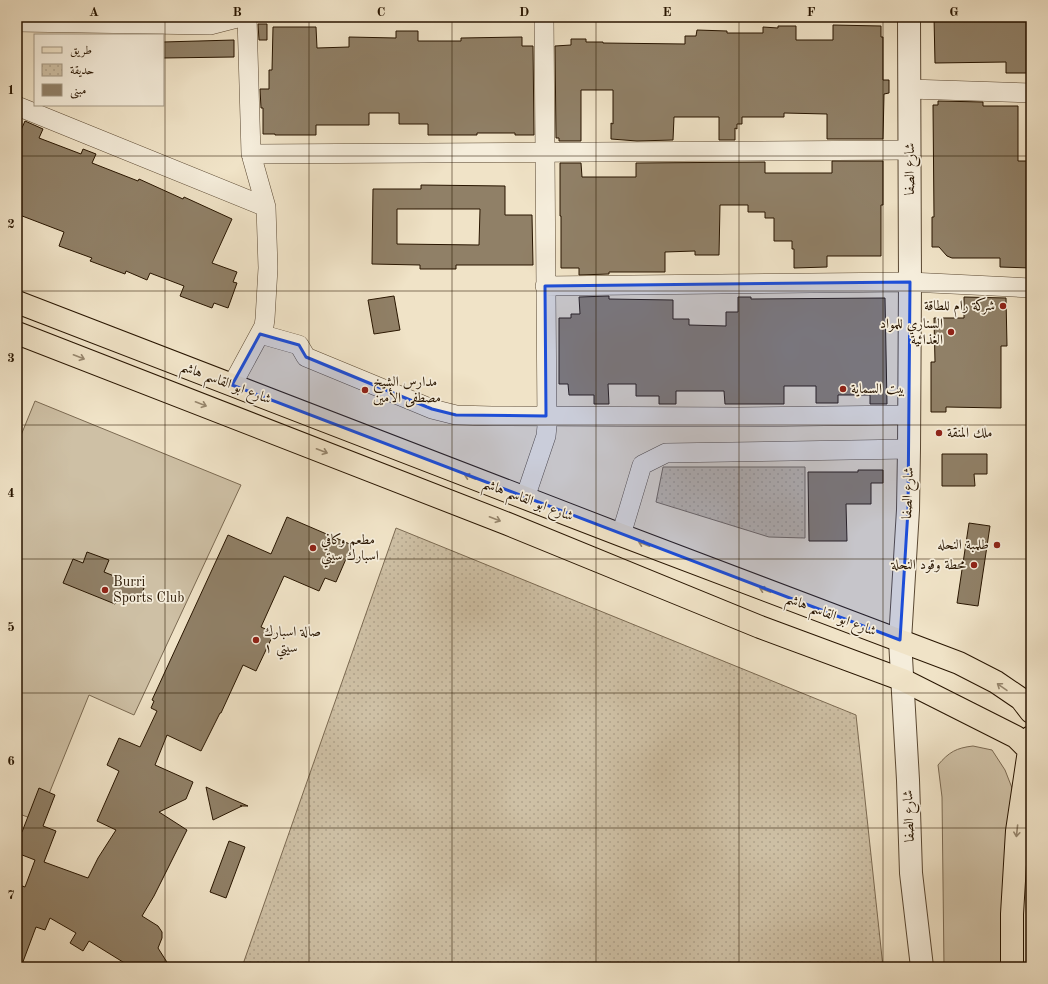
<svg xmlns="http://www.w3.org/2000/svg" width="1048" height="984" font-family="'Old Standard TT',Amiri,serif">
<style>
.green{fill:#cec0a5;stroke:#7b6a52}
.park{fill:url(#park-dots);stroke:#7b6a52}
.building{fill:#908067;stroke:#281500;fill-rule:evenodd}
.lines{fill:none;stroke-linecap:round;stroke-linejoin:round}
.minor-casing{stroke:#5a4832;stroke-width:20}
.tertiary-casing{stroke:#5a4832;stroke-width:24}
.primary-casing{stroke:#281500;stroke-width:24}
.minor{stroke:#f5eddb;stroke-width:19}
.tertiary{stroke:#f5eddb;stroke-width:22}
.primary{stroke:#f0e3c7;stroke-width:22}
.oneway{stroke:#96866d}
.marked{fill:#1d4ed8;fill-opacity:0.2;stroke:#1d4ed8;stroke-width:3;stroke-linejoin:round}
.grid{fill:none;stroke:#281500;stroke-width:1;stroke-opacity:0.55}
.poi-dot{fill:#8f2418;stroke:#f5eddb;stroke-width:1.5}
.labels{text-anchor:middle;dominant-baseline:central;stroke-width:3.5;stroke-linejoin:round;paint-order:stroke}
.street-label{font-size:14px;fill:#281500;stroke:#f5eddb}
.poi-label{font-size:14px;fill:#281500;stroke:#f5eddb;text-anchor:start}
.neatline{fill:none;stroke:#281500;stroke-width:1.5}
.grid-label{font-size:13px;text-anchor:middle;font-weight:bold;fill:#281500}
</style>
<defs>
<pattern id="park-dots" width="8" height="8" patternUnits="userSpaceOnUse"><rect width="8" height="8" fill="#cec0a5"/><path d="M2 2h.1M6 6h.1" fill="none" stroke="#b1a48c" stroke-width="1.8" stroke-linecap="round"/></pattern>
</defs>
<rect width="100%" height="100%" fill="#f0e3c7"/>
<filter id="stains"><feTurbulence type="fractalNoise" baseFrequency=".005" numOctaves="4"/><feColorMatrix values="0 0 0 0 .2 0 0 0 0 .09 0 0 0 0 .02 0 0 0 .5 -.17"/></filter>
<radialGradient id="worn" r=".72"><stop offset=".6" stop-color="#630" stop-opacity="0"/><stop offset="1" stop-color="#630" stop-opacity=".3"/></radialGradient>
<path class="green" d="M35,401L241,485L134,715L89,695L38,821L17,813V445Z
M973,746L992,750L1005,770L1014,793L1000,967H944L942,797L938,765C949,752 956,748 973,746Z"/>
<path class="park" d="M663,467H805V538L769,537L656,502Z
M396,528L856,715L883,967H242Z"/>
<path class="building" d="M934,17H1031V73H1006V62L935,63Z
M258,24H267V40H259Z
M833,25L881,26V37H883V80H889V93L884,94L883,139H827V114L784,113V117H742V124H737V129L735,128V140H719V117H674L673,140L637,141L611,139V123L613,124V90H581V141H559V138H556L555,46L571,45V39H586V42H603V43L685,44V36H696L697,30L727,31V33H763V27L778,28V26H796V40H833Z
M273,27H316L317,48L349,47V37L396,38V31H418V41H461V38L522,37V46H533L534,135H515V133H477V135H428V124H399V113H369V125H316V135H275V134H263V108H261L260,89H269V70H272Z
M234,40V57L163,58V42Z
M938,101L983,102V106H1018V161H1031V268L1000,267V258H952L947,256L939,247H932V217H934L933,105H938Z
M25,121L43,129L39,138L81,154L83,149L96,154L92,163L138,181L139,179L183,199L184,197L232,219L212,263L237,272L233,282L237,283L228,308L214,303L212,308L180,296L184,286L150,273L147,280L126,271L125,274L90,261L92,258L59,246L64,232L17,214V139Z
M832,161H883V205H881V256H827V267L794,268V249H792V241H774V218H765V212H748V205H720L719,255H695V251L665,252V272H609V274L579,275V268H561V216H560V163H581L582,177H636V163L765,162V173H832Z
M421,185L505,186V215H532L533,265H456V269H420V265L372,264L373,189H421ZM397,209H480L479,245L397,244Z
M394,296L400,330L374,334L368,300Z
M609,296V299L673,300V319H689V325L726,326V312H738V297H751V299L885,298L887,404H870V395H838V403H816V386H784V404H725L724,391H676V404H659V396H636V384H608L609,404H594V395H569L568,384H559V318H571V314H580L579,297Z
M964,297L1006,298L1007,346H1001V408L946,407V412H931V362H935L934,318H964Z
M942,454H987V474H974L975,486H942Z
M858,470H883V483H871V504H846L847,541H809L808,472H858Z
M287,517L352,545L336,582L325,578L319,591L284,576L261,627L274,633L256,671L243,665L221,713H220L201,751L167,735L155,765L193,782L186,799L159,812L187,830L154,896L142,916L158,926L162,932V938L158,948L170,967H131L89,941L83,951L70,943L76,933L50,918L45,930L36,927L21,967H17V884L25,887L35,860L17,853V830L22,832L39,788L55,795L43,826L56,831L44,862L88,878L98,858L116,830L97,821L119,771L107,765L119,738L140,747L157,711L151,708L154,701L152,700L228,535L271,554Z
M969,523L990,526L978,606L957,603Z
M87,552L109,560L104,572L144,588L138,603L119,595L115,604L63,583L73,559L83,563Z
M206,787L232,799L248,806H240H242L213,820Z
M229,841L245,847L226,898L210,892Z"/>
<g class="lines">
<defs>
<path id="minor" d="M17,22L210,25L241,17
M909,89L1031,93
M17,106L266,207
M251,154L910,150
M545,286L910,282L1031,288
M260,334L299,345L306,357L432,409L456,415L492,416L738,417L909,415
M232,385L264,326L265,319L268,268L266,207L251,154L247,17
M525,498L546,436L547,426L544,17
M621,535L642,465L666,453L909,449"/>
<path id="tertiary" d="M909,17L910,282L909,449L908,510L900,640L908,780L911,873L922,967"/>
<path id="primary" d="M17,302L621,535L959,663L996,682L1021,699L1031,712
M17,333L508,524L760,627L903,680L1016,737L1029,750
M1012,967V914L1017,831L1031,737"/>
</defs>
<use href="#minor" class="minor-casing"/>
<use href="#tertiary" class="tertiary-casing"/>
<use href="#primary" class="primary-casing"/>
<use href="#minor" class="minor"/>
<use href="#tertiary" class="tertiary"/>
<use href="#primary" class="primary"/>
</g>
<defs><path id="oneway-shaft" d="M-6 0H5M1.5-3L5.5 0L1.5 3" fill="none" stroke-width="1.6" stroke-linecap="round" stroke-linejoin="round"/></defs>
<g class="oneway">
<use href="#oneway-shaft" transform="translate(79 357) rotate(21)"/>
<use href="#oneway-shaft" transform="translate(201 404) rotate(21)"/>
<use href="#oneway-shaft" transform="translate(322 451) rotate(21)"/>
<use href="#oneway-shaft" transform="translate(470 477) rotate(-159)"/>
<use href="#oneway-shaft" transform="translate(495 519) rotate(21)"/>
<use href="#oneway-shaft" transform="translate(644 544) rotate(-159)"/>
<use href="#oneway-shaft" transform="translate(765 590) rotate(-159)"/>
<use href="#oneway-shaft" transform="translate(1002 687) rotate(-145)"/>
<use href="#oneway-shaft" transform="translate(1017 831) rotate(96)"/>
</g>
<path class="marked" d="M910,282L908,510L900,640L232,385L260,334L299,345L306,357L432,409L456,415L546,416L545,286Z"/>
<path class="grid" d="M165,17V967M309,17V967M452,17V967M596,17V967M739,17V967M883,17V967M17,156H1031M17,291H1031M17,425H1031M17,559H1031M17,693H1031M17,828H1031"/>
<g class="poi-dot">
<circle cx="1003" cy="306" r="4"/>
<circle cx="951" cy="332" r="4"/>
<circle cx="843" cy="389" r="4"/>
<circle cx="365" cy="390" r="4"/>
<circle cx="939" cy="433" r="4"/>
<circle cx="997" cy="545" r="4"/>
<circle cx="313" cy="548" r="4"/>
<circle cx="974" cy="565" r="4"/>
<circle cx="105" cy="590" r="4"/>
<circle cx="256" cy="640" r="4"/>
</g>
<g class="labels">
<g class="street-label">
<text transform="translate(910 169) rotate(-90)">شارع الصفا</text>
<text transform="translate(226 383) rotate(21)">شارع ابو القاسم هاشم</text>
<text transform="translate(908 493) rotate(-88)">شارع الصفا</text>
<text transform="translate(528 500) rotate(21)">شارع ابو القاسم هاشم</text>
<text transform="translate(831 615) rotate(21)">شارع ابو القاسم هاشم</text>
<text transform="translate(909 816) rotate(-92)">شارع الصفا</text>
</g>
<g class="poi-label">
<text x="995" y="306" text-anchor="end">شركة رام للطاقة</text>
<text x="943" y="324" text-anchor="end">السناري للمواد<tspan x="943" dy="16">الغذائية</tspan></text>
<text x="373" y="382">مدارس الشيخ<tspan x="373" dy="16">مصطفى الأمين</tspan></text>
<text x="851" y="389">بيت السماية</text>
<text x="947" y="433">ملك المنقة</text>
<text x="321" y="540">مطعم وكافي<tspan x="321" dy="16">اسبارك سيتي</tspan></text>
<text x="989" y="545" text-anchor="end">طلمبة النحله</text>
<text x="966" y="565" text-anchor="end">محطة وقود النحلة</text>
<text x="113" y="582">Burri<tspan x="113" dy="16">Sports Club</tspan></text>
<text x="264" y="632">صالة اسبارك<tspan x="264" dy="16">سيتي ١</tspan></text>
</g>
</g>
<rect width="1048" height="984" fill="none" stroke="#f0e3c7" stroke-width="44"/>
<rect x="34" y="34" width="130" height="72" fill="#f5eddb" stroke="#a39783"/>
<rect x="42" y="47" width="20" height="6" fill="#f0e3c7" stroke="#a39783"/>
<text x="70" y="54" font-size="12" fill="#281500">طريق</text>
<rect x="42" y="64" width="20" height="12" fill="url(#park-dots)" stroke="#a39783"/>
<text x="70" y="74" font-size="12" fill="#281500">حديقة</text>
<rect x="42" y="84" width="20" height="12" fill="#908067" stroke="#a39783"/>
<text x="70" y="94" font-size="12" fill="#281500">مبنى</text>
<rect x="22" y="22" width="1004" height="940" class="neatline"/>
<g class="grid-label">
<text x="94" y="16">A</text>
<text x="237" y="16">B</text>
<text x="381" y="16">C</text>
<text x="524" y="16">D</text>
<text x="667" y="16">E</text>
<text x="811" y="16">F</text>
<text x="954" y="16">G</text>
<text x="11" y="94">1</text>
<text x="11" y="228">2</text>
<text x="11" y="362">3</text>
<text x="11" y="497">4</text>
<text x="11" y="631">5</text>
<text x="11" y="765">6</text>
<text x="11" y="899">7</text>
</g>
<rect width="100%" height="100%" filter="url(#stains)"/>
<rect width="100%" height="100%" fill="url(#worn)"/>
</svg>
